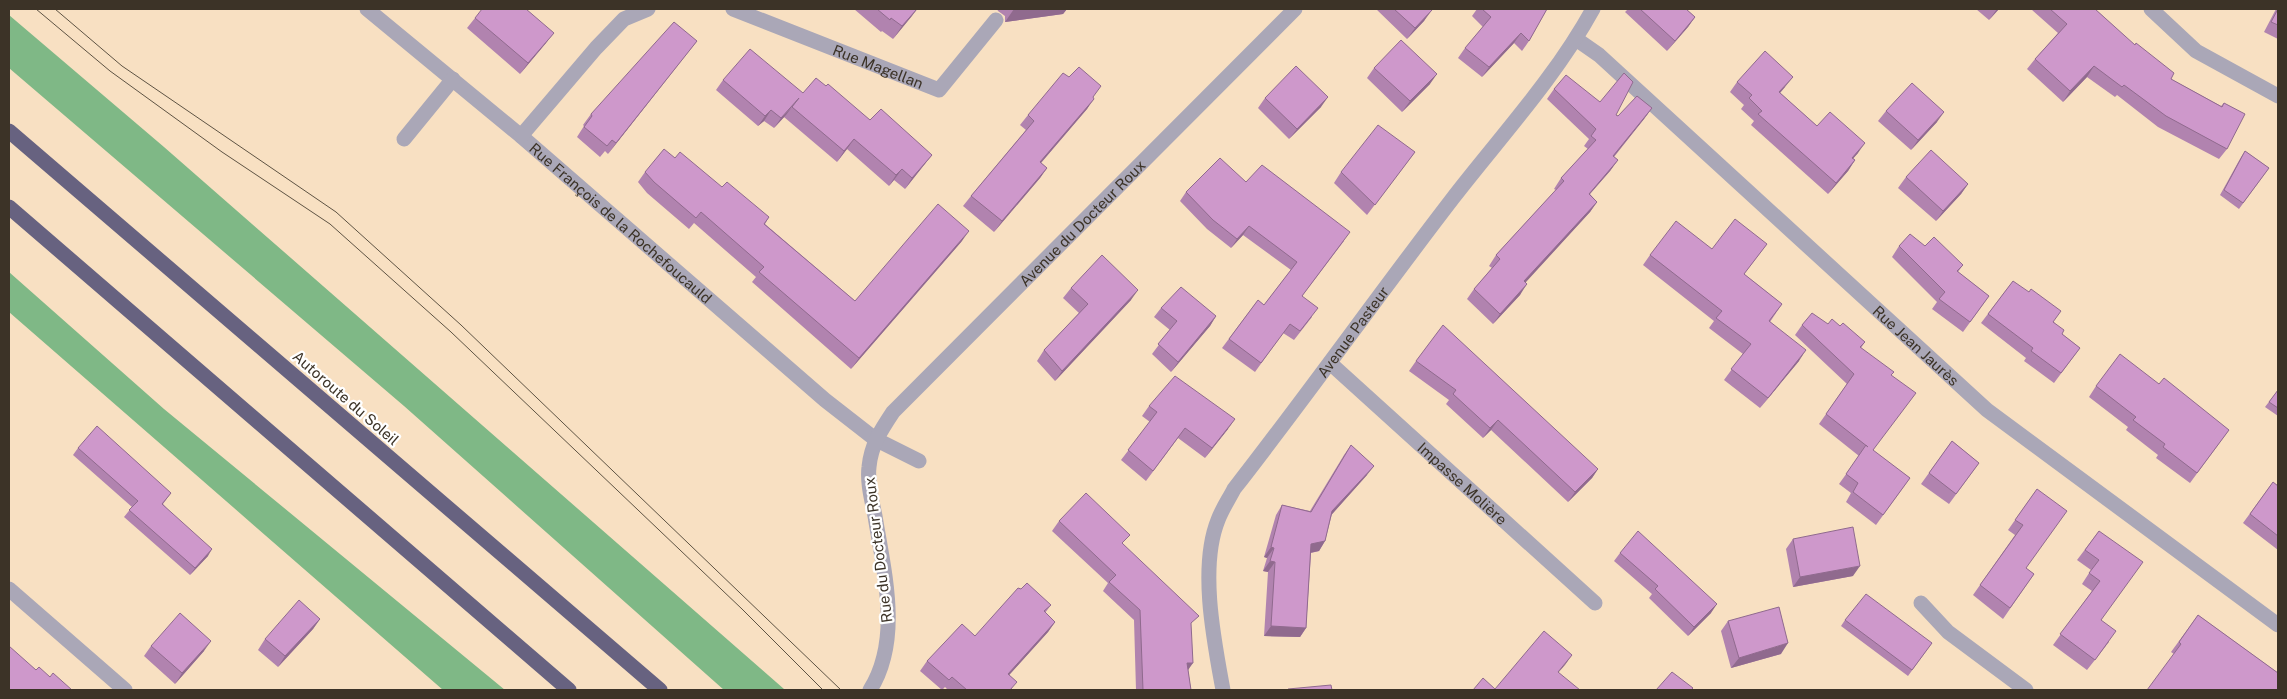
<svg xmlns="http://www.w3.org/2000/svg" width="2287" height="699" font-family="'Public Sans',sans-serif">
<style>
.forest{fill:#7fb886}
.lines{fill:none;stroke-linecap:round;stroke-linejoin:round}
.minor{stroke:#aaa7b7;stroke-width:15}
.highway{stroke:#676280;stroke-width:15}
.tram{stroke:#5e5343;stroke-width:1}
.wall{fill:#b183af}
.shaded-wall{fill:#906a8e}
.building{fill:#ce98cb;stroke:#906a8e}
.labels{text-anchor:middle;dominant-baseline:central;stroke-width:4.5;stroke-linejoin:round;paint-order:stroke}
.street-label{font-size:15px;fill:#3c3327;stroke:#fff}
</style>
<rect width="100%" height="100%" fill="#f8e0c2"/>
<path class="forest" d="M9,15L164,147L784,689L724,690L404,406L9,68Z
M9,272L164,409L505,690H443L9,312Z"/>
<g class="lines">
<g class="minor">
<path id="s1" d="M367,9L521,136L825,400L875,439L919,461"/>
<path id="s2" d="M733,9L939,90L996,20"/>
<path d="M2151,9L2196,51L2278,96"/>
<path id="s3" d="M1576,39L1599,55L1987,410L2278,625"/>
<path d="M521,136L596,48L624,19L648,9"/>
<path d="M404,139L453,79"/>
<path id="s4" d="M1330,363L1595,603"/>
<path d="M9,589L125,690"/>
<path d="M1921,603L1948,632L2026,690"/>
<path id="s5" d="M870,690C902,639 884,572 875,516C872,501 867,483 869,467C871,445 881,430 893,412L1295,9"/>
<path id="s6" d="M1223,690C1214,641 1199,567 1218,520C1222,509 1229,499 1234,489C1309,393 1379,294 1453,198C1501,136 1555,78 1593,9"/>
</g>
<path class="highway" d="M9,131L660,690
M9,207L569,690"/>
<path class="tram" d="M36,9L110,71L222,152L330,224L451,332L742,609L823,690
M55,9L122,66L336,212L461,325L841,690"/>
</g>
<path class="wall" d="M854,9H917L893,39L882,31L881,32Z
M997,9H1067L1063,14L1005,22V16L998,11Z
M1376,9H1430L1424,21L1407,39Z
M1477,9H1547L1529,41L1522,51L1514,43L1482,77L1458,58L1465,48L1483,27L1472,16Z
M1628,9H1686L1695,17L1688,27L1667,51L1625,12Z
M1976,9H1999L1989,20Z
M2031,9H2095L2171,79L2221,106L2224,103L2227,149L2219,159L2158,127L2117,95L2115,97L2087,77L2063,102L2027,69L2035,59L2058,33Z
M2276,9H2278V39L2264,32Z
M475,18L546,43L520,74L467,28Z
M697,41L689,51L608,154L605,151L600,157L577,137L584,126L583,125L591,114Z
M1374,68L1430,84L1402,112L1367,78Z
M723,80L803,93L870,120L932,155L924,165L905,189L894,180L889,186L847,149L837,162L784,117L786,115L774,128L764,121L758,126L716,90Z
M1737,82L1785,87L1780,93L1817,126L1858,153L1853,158L1855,160L1848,171L1828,194L1751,125L1754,121L1741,109L1744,105L1730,92Z
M1554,89L1618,116L1652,108L1644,119L1614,157L1618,160L1610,171L1590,194L1597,202L1590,212L1525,282L1520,295L1493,324L1467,299L1474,289L1492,268L1489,266L1496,255L1556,190L1554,189L1561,178L1588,149L1584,146L1589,139L1547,99Z
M1093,98L1087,109L1041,163L1047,168L1040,178L994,232L963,206L971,196L1026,130L1020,125L1028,115Z
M1265,98L1321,107L1289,139L1258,108Z
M1886,111L1937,122L1911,150L1878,121Z
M2245,151L2269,168L2239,209L2220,195L2241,157Z
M1415,152L1367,215L1334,183L1341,172Z
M675,158L769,217L765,224L855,301L962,241L851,369L752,282L756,277L694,223L689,229L647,193L638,182L645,172Z
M1906,177L1968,184L1961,194L1936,221L1898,188Z
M1246,182L1344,241L1302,296L1312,317L1294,340L1283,333L1255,372L1222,348L1258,300L1264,305L1291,270L1243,235L1231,248L1207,229L1180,201L1186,192Z
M1767,244L1744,274L1782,304L1770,322L1799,361L1760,408L1724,380L1743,354L1709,328L1714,321L1643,265L1650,255Z
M1899,246H1925L1963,265L1958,272L1989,296L1963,332L1932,309L1937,302L1892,257Z
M2013,281L2054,322L2062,334L2080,348L2054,383L2024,361L2026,358L1981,323Z
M1071,288L1131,300L1055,381L1037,361L1044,350L1079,313L1063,298Z
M1161,308L1216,316L1210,326L1171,372L1152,354L1170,330L1154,317Z
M1828,324L1840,326L1865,342L1861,348L1891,375L1873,451L1910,478L1876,525L1846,502L1851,493L1839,484L1859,456L1819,424L1847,384L1795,335L1802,325Z
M1416,361L1598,469L1592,478L1568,502L1491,430L1483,438L1446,404L1449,400L1409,371Z
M2159,384L2229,430L2190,483L2156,458L2158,455L2126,430L2128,427L2089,397L2096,386Z
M2278,390V416L2265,407Z
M1149,406L1228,429L1205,458L1178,438L1146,481L1121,460L1150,422L1142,416Z
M1952,441L1979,463L1949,504L1921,484Z
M1351,445L1367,475L1332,514L1325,541L1319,551L1311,553L1306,628L1300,637L1264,636L1268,572L1263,571L1267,558L1264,557L1276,515L1282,505L1310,511L1344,455Z
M78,448L171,493L163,504L208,556L190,575L124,517L132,507L73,455Z
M2273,482L2278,486V550L2243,523Z
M2037,489L2026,568L2034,574L2003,619L1973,595L2015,535L2008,530Z
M1059,521L1123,544L1191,626L1188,670L1191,690H1136L1134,620L1103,591L1108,583L1052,531Z
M2099,531L2101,620L2109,642L2087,670L2053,645L2092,591L2082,584L2091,570L2077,560Z
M1793,539L1853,576L1793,587L1786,549Z
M1620,553L1711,613L1688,636L1649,598L1652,594L1614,561Z
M1051,605L1045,613L1055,622L1048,632L1009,675L1012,690H948L945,687L942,690L920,671L927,661L975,636Z
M2198,615L2278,673L2174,654L2171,652Z
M320,619L313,629L278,667L258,650L265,639Z
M1845,620L1932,643L1908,676L1841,626Z
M1728,621L1781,654L1731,668L1721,631Z
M151,646L204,651L175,684L144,656Z"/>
<path class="shaded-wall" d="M917,9L912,16L893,39L902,26Z
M1014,9H1067L1063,14L1005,22Z
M1997,9H1999L1989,20Z
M1432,10L1424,21L1407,39L1415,28Z
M1695,17L1688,27L1667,51L1675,41Z
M554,33L546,43L520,74L528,63Z
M1521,33L1514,43L1482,77L1489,67Z
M697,41L689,51L608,154L616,143Z
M2094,66L2087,77L2063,102L2070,91Z
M1437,74L1430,84L1402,112L1410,101Z
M1793,77L1785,87L1772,102L1779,92Z
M1328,97L1321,107L1289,139L1297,129Z
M1094,99L1087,109L1033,172L1040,162Z
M792,107L786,115L774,128L781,118Z
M1652,108L1644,119L1606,166L1613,156Z
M771,110L764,121L758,126L765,116Z
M1944,112L1937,122L1911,150L1918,140Z
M854,139L847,149L837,162L844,151Z
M1865,143L1858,153L1845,168L1852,158Z
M932,155L924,165L905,189L912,178Z
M1618,160L1610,171L1581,204L1589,194Z
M1855,160L1848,171L1828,194L1836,183Z
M1047,168L1040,178L994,232L1002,221Z
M902,169L894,180L889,186L896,175Z
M1968,184L1961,194L1936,221L1943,211Z
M1597,202L1590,212L1517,292L1524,281Z
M1249,226L1243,235L1231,248L1237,239Z
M969,231L962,241L851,369L859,358Z
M1527,284L1520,295L1493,324L1500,314Z
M1138,290L1131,300L1055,381L1062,371Z
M1216,316L1210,326L1171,372L1178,362Z
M1806,350L1799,361L1760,408L1768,398Z
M1235,419L1228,429L1205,458L1212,448Z
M1498,420L1491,430L1483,438L1490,428Z
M1374,466L1367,475L1326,521L1332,511Z
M1598,469L1592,478L1568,502L1575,492Z
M1325,541L1319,551L1304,554L1311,544Z
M1271,547L1274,548L1267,558L1264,557Z
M212,549L208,556L190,575L195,568Z
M1270,561L1275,562L1268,572L1263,571Z
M1860,566L1853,576L1793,587L1800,577Z
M1717,604L1711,613L1688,636L1694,627Z
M320,619L313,629L278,667L285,656Z
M1055,622L1048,632L1001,684L1008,674Z
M1271,626L1306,628L1300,637L1264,636Z
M211,641L204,651L175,684L182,673Z
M1788,643L1781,654L1731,668L1739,658Z
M1572,655L1565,665L1550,682L1558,672Z
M1187,663H1193L1186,673Z"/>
<path class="building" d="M482,9H526L554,33L528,63L475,18Z
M877,9H917L902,26L891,18L890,20Z
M1394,9H1430L1432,10L1415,28Z
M1482,9H1547L1529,41L1521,33L1489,67L1465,48L1491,17Z
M1640,9H1686L1695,17L1675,41Z
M2050,9H2095L2135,45L2136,43L2174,73L2171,79L2222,107L2224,103L2245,114L2227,149L2166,116L2124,85L2122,87L2094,66L2070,91L2035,59L2067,24Z
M2278,9V25L2271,22Z
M674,22L697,41L616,143L612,140L607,146L584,127L592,116L591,114Z
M1401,40L1437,74L1410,101L1374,68Z
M750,49L803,93L816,78L826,86L828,84L870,120L881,109L932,155L912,178L902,169L896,175L854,139L844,151L792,107L799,98L781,118L771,110L765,116L723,80Z
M1765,51L1793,77L1779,92L1817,126L1830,112L1865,143L1852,158L1855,160L1836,183L1758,114L1762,111L1749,98L1752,95L1737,82Z
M1296,66L1328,97L1297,129L1265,98Z
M1079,67L1101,86L1093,97L1094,99L1040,162L1047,168L1002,221L971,196L1034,121L1028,115L1063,73L1069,77Z
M1624,73L1633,82L1616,115L1618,116L1637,96L1652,108L1613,156L1618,160L1589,194L1597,202L1524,281L1527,284L1500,314L1474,289L1500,259L1496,255L1564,181L1561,178L1596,140L1591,136L1596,129L1554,89L1566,75L1600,102Z
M1912,83L1944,112L1918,140L1886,111Z
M1378,125L1415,152L1375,205L1341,172Z
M664,149L675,158L680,152L722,187L727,182L769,217L764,224L855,301L938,204L969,231L859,358L759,272L764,267L701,212L696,218L654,182L645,172Z
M1931,150L1968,184L1943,211L1906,177Z
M2245,151L2269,168L2243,203L2224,190Z
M1220,158L1246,182L1262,165L1350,232L1302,296L1318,308L1300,331L1290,324L1261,363L1229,339L1258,300L1264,305L1297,262L1249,226L1237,239L1213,220L1186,192Z
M1735,219L1767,244L1744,274L1782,304L1769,321L1806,350L1768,398L1731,369L1751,344L1716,318L1722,311L1650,255L1676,221L1712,249Z
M1910,234L1925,246L1934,237L1963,265L1957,271L1989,296L1970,322L1939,299L1945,292L1899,246Z
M1102,255L1138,290L1062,371L1044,350L1088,304L1071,288Z
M2013,281L2029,292L2031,289L2061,311L2053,322L2064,330L2062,334L2080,348L2061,373L2031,351L2033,348L1988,314Z
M1181,287L1216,316L1178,362L1158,344L1177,321L1161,308Z
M1812,313L1828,324L1832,319L1840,326L1843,323L1865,342L1860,347L1894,372L1891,375L1916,393L1873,450L1910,478L1883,515L1853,492L1858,483L1846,474L1866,445L1868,447L1826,414L1854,374L1802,325Z
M1443,325L1598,469L1575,492L1498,420L1490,428L1453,394L1456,390L1416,361Z
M2120,354L2159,384L2164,378L2229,430L2197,473L2163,447L2165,444L2133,420L2136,417L2096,386Z
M1175,376L1235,419L1212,448L1185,428L1153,471L1128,450L1157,412L1149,406Z
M2278,390V408L2269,402Z
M97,426L171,493L162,504L212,549L195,568L129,510L138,501L78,448Z
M1952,441L1979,463L1956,494L1929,473Z
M1351,445L1374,466L1332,511L1325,541L1311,544L1306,628L1271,626L1275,562L1270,561L1274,548L1271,547L1282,505L1311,512Z
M2273,482L2278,486V536L2250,514Z
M2037,489L2067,511L2026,568L2034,574L2010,608L1980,585L2023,525L2015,520Z
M1086,493L1130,535L1122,543L1199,616L1191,623L1193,663H1187L1191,690H1143L1140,610L1109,582L1116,575L1059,521Z
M1853,527L1860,566L1800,577L1793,539Z
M1638,531L1717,604L1694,627L1655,589L1658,586L1620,553Z
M2099,531L2143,562L2101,620L2116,631L2095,660L2060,634L2100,581L2089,573L2099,560L2085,550Z
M1027,583L1051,605L1044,611L1055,622L1008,674L1017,682L1010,690H967L952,677L949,680L927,661L962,624L975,636L1018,588L1021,589Z
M1866,594L1932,643L1912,670L1845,620Z
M299,600L320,619L285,656L265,639Z
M1779,607L1788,643L1739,658L1728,621Z
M180,613L211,641L182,673L151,646Z
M2198,615L2278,673V690H2147L2181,644L2179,642Z
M1544,631L1572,655L1558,672L1580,690H1473L1483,678L1495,689Z
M9,646L36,670L39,667L50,677L53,673L72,690H9Z
M1672,672L1693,688L1691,690H1656Z
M1331,685L1332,690H1289L1288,689Z"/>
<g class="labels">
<g class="street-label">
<text stroke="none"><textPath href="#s2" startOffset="156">Rue Magellan</textPath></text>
<text stroke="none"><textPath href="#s5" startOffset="556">Avenue du Docteur Roux</textPath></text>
<text stroke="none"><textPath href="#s1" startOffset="332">Rue François de la Rochefoucauld</textPath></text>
<text stroke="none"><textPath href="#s6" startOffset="404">Avenue Pasteur</textPath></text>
<text stroke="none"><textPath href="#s3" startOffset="458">Rue Jean Jaurès</textPath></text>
<text transform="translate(346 398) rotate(41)">Autoroute du Soleil</text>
<text stroke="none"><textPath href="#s4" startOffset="179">Impasse Molière</textPath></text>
<text transform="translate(878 550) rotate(-97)">Rue du Docteur Roux</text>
</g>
</g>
<rect width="2287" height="699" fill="none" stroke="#3c3327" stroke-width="20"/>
</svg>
